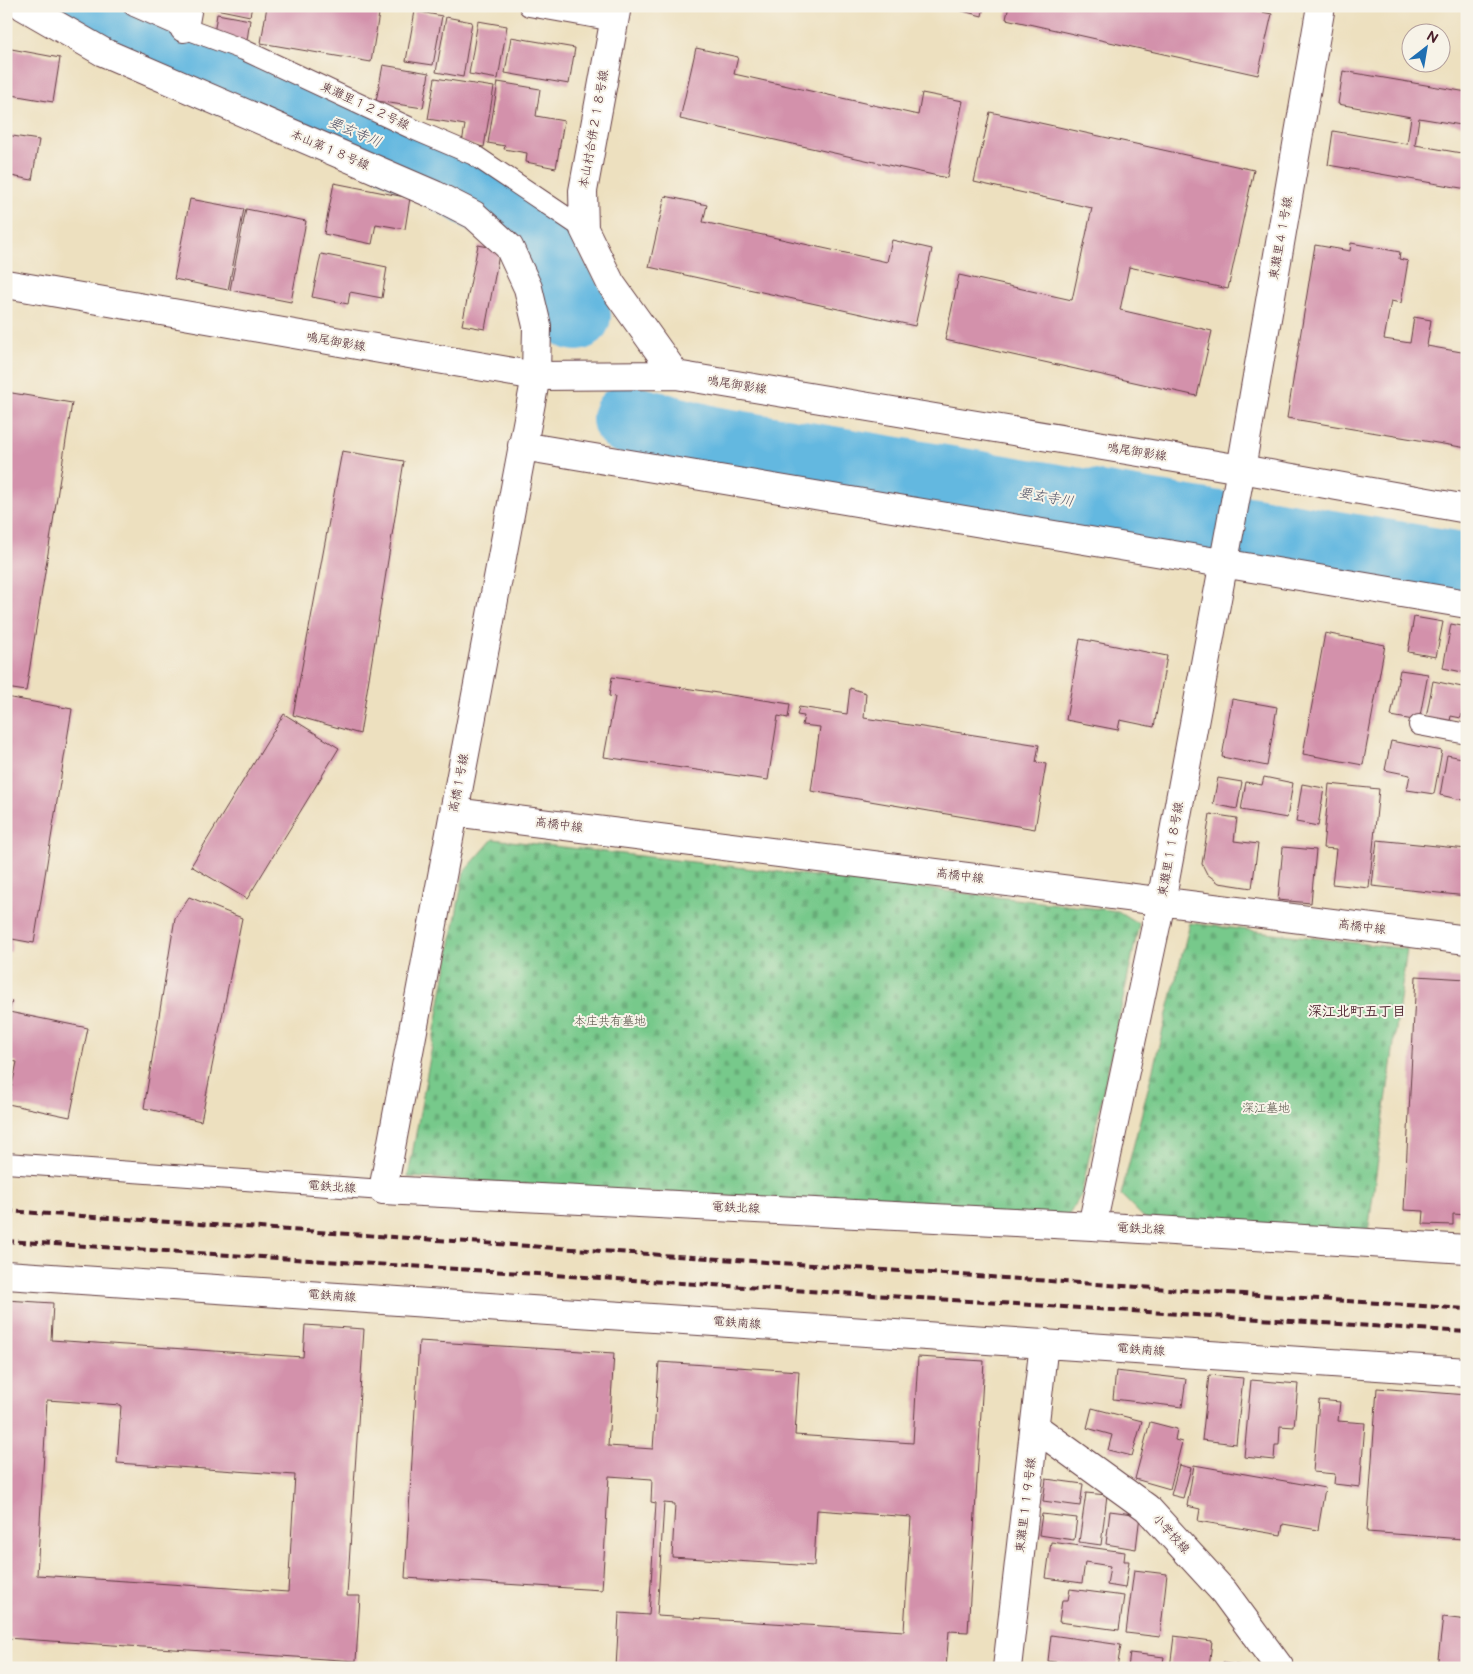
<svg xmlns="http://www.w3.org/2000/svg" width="1473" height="1674" font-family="'Balsamiq Sans','Klee One',sans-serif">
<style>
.cemetery{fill:url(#cemetery-stones);stroke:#60745b}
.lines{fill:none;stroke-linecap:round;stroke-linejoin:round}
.river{stroke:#64b8e0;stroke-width:70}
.building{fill:#d391ab;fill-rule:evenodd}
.lane-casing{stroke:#623c41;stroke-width:22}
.street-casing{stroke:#623c41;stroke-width:30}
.secondary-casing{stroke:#623c41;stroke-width:30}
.lane{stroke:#fff;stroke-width:20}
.street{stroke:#fff;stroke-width:28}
.secondary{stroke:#fff;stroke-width:28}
.rail{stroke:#4a1f2b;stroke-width:4;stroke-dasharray:8 4;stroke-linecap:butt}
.labels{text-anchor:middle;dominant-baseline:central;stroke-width:4;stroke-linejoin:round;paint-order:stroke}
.street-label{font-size:12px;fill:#4a1f2b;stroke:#f7f3e8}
.park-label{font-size:12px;fill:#585248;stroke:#f7f3e8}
.water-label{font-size:14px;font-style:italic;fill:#53556a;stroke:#f7f3e8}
.neighbourhood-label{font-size:14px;font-weight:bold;fill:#4a1f2b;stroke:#f7f3e8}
</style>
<defs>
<pattern id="cemetery-stones" width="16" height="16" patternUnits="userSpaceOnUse" patternTransform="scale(1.25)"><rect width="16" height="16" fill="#77c98b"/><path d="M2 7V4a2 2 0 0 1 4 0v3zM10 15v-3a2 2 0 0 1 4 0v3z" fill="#68ac78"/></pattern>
</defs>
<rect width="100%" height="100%" fill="#f7f3e8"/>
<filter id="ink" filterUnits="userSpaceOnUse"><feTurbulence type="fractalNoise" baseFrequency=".02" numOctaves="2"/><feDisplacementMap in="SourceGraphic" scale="10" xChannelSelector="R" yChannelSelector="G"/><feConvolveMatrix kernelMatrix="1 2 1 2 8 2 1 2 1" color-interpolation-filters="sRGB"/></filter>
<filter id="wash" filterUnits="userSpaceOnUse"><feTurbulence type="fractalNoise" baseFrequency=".0096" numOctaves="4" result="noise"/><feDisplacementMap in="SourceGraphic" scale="20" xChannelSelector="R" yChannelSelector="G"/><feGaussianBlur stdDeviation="1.12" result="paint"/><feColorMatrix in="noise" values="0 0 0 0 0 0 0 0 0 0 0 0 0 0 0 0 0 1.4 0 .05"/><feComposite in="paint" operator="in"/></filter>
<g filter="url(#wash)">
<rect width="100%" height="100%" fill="#ede0bf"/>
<path class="cemetery" d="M493,839L1118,911L1139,924L1081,1195L1067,1218L408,1177L464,872Z
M1190,923L1407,949L1368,1232L1146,1220L1121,1195Z"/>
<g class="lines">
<path class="river" d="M86,6L198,69L379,141L462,186L521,222L576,316
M627,419L712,441L1467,568"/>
</g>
<g id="blocks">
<path class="building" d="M216,6H252L250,16L216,9Z
M267,6H372L380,8L371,62L261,43Z
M943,6H984L982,16Z
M1009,6H1258L1257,11L1272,14L1258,75L1006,19Z
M415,11L442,16L433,65L406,61Z
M217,14L250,20L246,47L214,34Z
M446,17L472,22L463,77L436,72Z
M478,21L507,26L498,79L469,74Z
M511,37L575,48L569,84L505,73Z
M6,48L60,58L53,102L6,94Z
M696,48L738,57L734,74L918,115L922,93L963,101L947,178L680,119Z
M383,65L429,73L423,108L376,101Z
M1343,71L1467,92V126L1419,118L1415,145L1467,154V189L1328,165L1333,131L1407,144L1411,117L1338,104Z
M435,78L494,87L484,147L462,143L465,125L428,119Z
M498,82L540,89L536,116L564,121L556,168L526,162L527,153L504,149L505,146L488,143Z
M990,112L1254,170L1228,289L1129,267L1120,310L1212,331L1197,396L945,340L959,275L1072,300L1092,208L974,182Z
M6,135L39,140L32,180L6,175Z
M334,183L410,198L405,229L376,224L372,244L324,234Z
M665,196L707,205L703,222L887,262L892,240L932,249L915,326L649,267Z
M190,199L244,209L228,290L174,279Z
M246,209L306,221L291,302L230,290Z
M1351,243L1400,252L1399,259L1408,261L1401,303L1391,301L1384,339L1410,343L1414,317L1431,320L1427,346L1467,353V448L1287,418L1315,245L1350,251Z
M478,245L500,249L485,329L462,325Z
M321,254L387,267L382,298L350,292L348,304L312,297Z
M6,392L72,403L26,691L6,688Z
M342,451L404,461L360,734L293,715Z
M1414,617L1443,622L1436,657L1408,652Z
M1451,624L1467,627V673L1443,668Z
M1325,633L1385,645L1363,765L1303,754Z
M1080,639L1167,656L1154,727L1120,720L1118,730L1066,720Z
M1400,670L1428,674L1419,721L1391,716Z
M612,677L790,704L788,718L778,716L768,780L604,757L615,697L609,696Z
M1433,681L1467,688L1461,718L1451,716L1449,726L1425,723Z
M850,688L866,693L864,718L1039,745L1036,762L1046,764L1035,829L811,791L820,727L802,725L804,716L797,715L799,707L847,714Z
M6,697L72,709L34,943L12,939L11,952L6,951Z
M1232,699L1277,707L1267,766L1222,757Z
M284,714L339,748L247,899L191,866Z
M1391,741L1442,751L1434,794L1407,790L1410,775L1385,770Z
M1447,755L1467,759V801L1440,795Z
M1264,777L1293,783L1287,818L1241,810L1246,782L1262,785Z
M1218,778L1242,782L1237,809L1213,804Z
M1302,784L1324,788L1318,826L1296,822Z
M1329,784L1379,789L1369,888L1332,884L1336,849L1323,848Z
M1210,814L1237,818L1234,841L1258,844L1252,888L1219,883L1207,874L1202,864Z
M1377,840L1467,849V896L1372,886Z
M1283,847L1316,850L1311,903L1278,900Z
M189,897L242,918L201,1121L144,1108L175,918Z
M1416,976L1467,979V1215L1453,1214V1225L1423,1224L1424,1211L1404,1210Z
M6,999L12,1001L9,1012L88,1028L70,1117L8,1104L17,1062L6,1060Z
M6,1300L53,1303L51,1340L303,1357L305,1325L364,1329L347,1596H360L356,1661L6,1638ZM47,1400L121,1405L117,1463L295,1475L288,1592L37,1575Z
M419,1341L614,1353L608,1446L653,1449L659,1362L799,1371L795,1435L913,1443L918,1357L984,1361L968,1632L949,1631L946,1668H616L619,1613L649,1615L656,1503L651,1502L652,1479L609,1476L602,1590L405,1578ZM664,1503L675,1504L672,1557L814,1566L817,1510L911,1517L904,1631L657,1616Z
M1116,1371L1186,1379L1182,1407L1113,1399Z
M1209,1375L1243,1378L1236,1444L1202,1440Z
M1251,1380L1298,1384L1294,1427L1280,1426L1279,1445H1275L1274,1460L1244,1457Z
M1377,1388L1467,1395V1479L1463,1539L1367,1532Z
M1319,1400L1340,1402L1338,1421L1365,1423L1360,1487L1334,1484L1335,1474L1313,1472Z
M1092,1408L1142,1421L1132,1456L1108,1450L1112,1435L1087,1428Z
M1150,1422L1177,1429L1175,1440L1182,1442L1170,1489L1135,1479Z
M1179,1465L1191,1468L1183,1498L1171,1495Z
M1194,1465L1325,1488L1318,1530L1283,1524L1281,1535L1198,1521L1200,1509L1187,1506Z
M1046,1479L1083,1484L1080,1506L1043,1501Z
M1086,1493L1107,1495L1101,1545L1079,1542Z
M1110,1511L1140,1515L1136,1549L1106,1544Z
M1042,1514L1077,1518L1074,1540L1039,1535Z
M1051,1542L1125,1552L1124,1561H1129L1125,1588L1107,1585L1110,1566L1085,1562L1082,1583L1046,1578Z
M1134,1570L1167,1574L1160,1637L1126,1633Z
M1070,1589L1124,1596L1119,1630L1059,1622L1062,1600H1068Z
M1443,1617L1467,1620V1668H1437Z
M1051,1635L1121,1645L1117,1668H1092L1048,1661Z
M1174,1636L1212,1641L1209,1668H1170Z
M1130,1653L1164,1657L1162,1668H1128Z
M1223,1663L1250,1667V1668H1222Z"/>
</g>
</g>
<g filter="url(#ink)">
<use href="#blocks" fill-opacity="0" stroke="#623c41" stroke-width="1"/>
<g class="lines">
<defs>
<path id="lane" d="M134,6L184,28L244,50L413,129L474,155L584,229
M529,6L614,21
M1419,725L1467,734
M6,1163L383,1190"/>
<path id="street" d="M23,6L103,52L435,195L474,215L509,247L528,288L537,326L536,376L383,1190L1092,1226L1467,1249
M184,28L188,6
M522,446L1467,604
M454,812L1467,940
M1092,1226L1161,902L1241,469L1321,6
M6,1275L1467,1372
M1035,1427L1147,1508L1224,1592L1280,1668
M1007,1668L1044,1343"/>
<path id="secondary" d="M617,6L583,191L584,229L611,284L676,375
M6,284L536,376L676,375L1241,469L1467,509"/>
</defs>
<use href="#lane" class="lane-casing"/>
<use href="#street" class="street-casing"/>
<use href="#secondary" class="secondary-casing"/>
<use href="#lane" class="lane"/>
<use href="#street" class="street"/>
<use href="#secondary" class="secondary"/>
<path class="rail" d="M6,1211L1467,1309
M6,1241L1467,1332"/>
</g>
</g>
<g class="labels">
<g class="street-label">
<text transform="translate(365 106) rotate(25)">東灘里１２２号線</text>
<text transform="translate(594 129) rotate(-80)">本山村合併２１８号線</text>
<text transform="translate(330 150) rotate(23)">本山第１８号線</text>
<text transform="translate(1281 238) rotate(-80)">東灘里４１号線</text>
<text transform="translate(336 342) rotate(10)">鳴尾御影線</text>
<text transform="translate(737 385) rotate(9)">鳴尾御影線</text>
<text transform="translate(1137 452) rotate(9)">鳴尾御影線</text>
<text transform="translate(459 783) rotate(-79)">高橋１号線</text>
<text transform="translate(559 825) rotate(7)">高橋中線</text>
<text transform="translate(1171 849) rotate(-80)">東灘里１１８号線</text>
<text transform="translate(960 876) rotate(7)">高橋中線</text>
<text transform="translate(1362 927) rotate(7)">高橋中線</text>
<text transform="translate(332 1187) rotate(4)">電鉄北線</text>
<text transform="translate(736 1208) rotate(3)">電鉄北線</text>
<text transform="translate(1141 1229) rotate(3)">電鉄北線</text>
<text transform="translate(332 1296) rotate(4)">電鉄南線</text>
<text transform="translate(737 1323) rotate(4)">電鉄南線</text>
<text transform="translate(1141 1350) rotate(4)">電鉄南線</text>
<text transform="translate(1026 1505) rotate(-83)">東灘里１１９号線</text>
<text transform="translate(1171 1534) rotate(48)">小学校線</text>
</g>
<g class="park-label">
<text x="610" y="1021">本庄共有墓地</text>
<text x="1266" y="1108">深江墓地</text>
</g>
<g class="water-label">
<text transform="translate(355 132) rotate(23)">要玄寺川</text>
<text transform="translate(1046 497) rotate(10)">要玄寺川</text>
</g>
<g class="neighbourhood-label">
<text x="1357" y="1011">深江北町五丁目</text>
</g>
</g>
<rect width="1473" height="1674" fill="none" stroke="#f7f3e8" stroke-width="25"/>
<g transform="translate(1426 48) rotate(31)"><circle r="24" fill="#f7f3e8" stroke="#b29e9c"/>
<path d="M0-4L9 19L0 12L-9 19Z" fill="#1f6fb2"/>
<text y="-8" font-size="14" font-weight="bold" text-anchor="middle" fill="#4a1f2b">N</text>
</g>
</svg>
